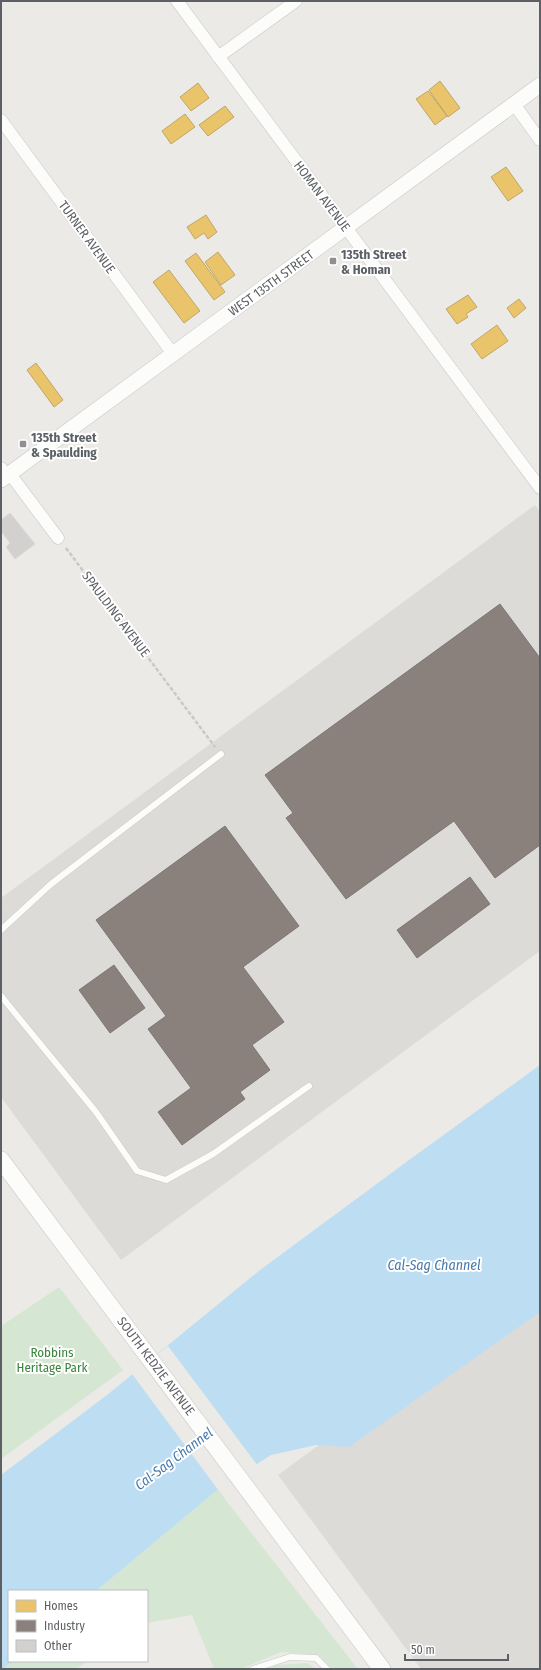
<svg xmlns="http://www.w3.org/2000/svg" width="541" height="1670" font-family="'Fira Sans Condensed',sans-serif">
<style>
.industrial{fill:#dddbd8}
.green{fill:#d5e7d2}
.water{fill:#bdddf3}
.pier{fill:#eceae6}
.homes{fill:#e9c46a;stroke:#bfa668}
.industry{fill:#8a817c;stroke:#7c7775}
.building{fill:#d3d1cf;stroke:#dbd9d6}
.lines{fill:none;stroke-linecap:round;stroke-linejoin:round}
.service-casing{stroke:#c8c7c7;stroke-width:7}
.minor-casing{stroke:#c8c7c7;stroke-width:13}
.tertiary-casing{stroke:#c8c7c7;stroke-width:16}
.secondary-casing{stroke:#c7c7c7;stroke-width:18}
.path{stroke:#c6cac8;stroke-width:2.5;stroke-dasharray:4 2;stroke-linecap:butt}
.service{stroke:#fcfcfb;stroke-width:6}
.minor{stroke:#fcfcfb;stroke-width:12}
.tertiary{stroke:#fcfcfb;stroke-width:15}
.secondary{stroke:#fcfcfb;stroke-width:17}
.poi-dot{fill:#8e9092;stroke:#fff;stroke-width:1.5}
.labels{text-anchor:middle;dominant-baseline:central;stroke-width:4;stroke-linejoin:round;paint-order:stroke}
.street-label{font-size:13px;fill:#5c6064;stroke:#fff}
.poi-label{font-size:13px;font-weight:bold;fill:#5c6064;stroke:#fff;text-anchor:start}
.park-label{font-size:13px;fill:#3b843d;stroke:#fff}
.water-label{font-size:14px;font-style:italic;fill:#4779aa;stroke:#fff}
</style>
<rect width="100%" height="100%" fill="#eceae6"/>
<path class="industrial" d="M535,505L540,512V951L121,1260L1,1097V898Z
M540,1283V1669H421L278,1475Z"/>
<path class="green" d="M59,1287L123,1370L1,1459V1326Z
M218,1489L228,1503L358,1669H332L319,1655L281,1652L241,1669H214L192,1615L147,1623V1591H96Z
M13,1661H88L76,1669H3Z
M307,1663L316,1669H266L277,1665Z"/>
<path class="water" d="M540,1065V1312L349,1447L316,1445L271,1455L217,1490L96,1591H9V1661H13L3,1669H1V1475L107,1395L260,1270L405,1163Z"/>
<path class="pier" d="M168,1346L258,1466L219,1491L132,1374Z"/>
<path class="homes" d="M440,81L460,108L448,117L429,90Z
M198,83L209,98L191,111L180,97Z
M428,91L447,116L435,125L416,99Z
M225,106L234,117L208,136L199,125Z
M185,114L195,127L171,144L162,131Z
M506,167L523,191L508,201L491,177Z
M206,215L217,232L208,239L204,233L195,239L187,227Z
M218,252L235,275L221,285L205,262Z
M196,253L225,292L214,300L185,261Z
M169,270L200,311L184,323L153,282Z
M468,295L477,307L466,314L468,317L457,324L446,309Z
M519,299L526,308L514,318L507,308Z
M497,325L508,341L482,359L471,344Z
M36,363L63,400L54,407L27,370Z"/>
<path class="industry" d="M500,604L540,658V845L495,878L454,821L346,899L286,818L293,813L265,775Z
M225,826L299,926L243,967L284,1022L252,1045L270,1070L240,1092L245,1099L182,1145L158,1112L191,1088L148,1029L166,1016L96,920Z
M470,877L490,904L417,958L397,930Z
M114,965L145,1008L110,1033L79,990Z"/>
<path class="building" d="M10,513L35,544L15,559L6,547L10,543L1,531V520Z"/>
<g class="lines">
<defs>
<path id="service" d="M1,930L51,884L221,754
M1,996L96,1112L137,1171L166,1180L213,1154L309,1086
M253,1669L290,1657L316,1658L327,1669"/>
<path id="minor" d="M177,1L540,488
M218,57L296,1
M514,104L540,140
M1,120L173,354
M1,468L7,476
M10,474L58,538"/>
<path id="tertiary" d="M1,480L540,85"/>
<path id="secondary" d="M1,1160L382,1669"/>
</defs>
<use href="#service" class="service-casing"/>
<use href="#minor" class="minor-casing"/>
<use href="#tertiary" class="tertiary-casing"/>
<use href="#secondary" class="secondary-casing"/>
<path class="path" d="M66,548L215,747"/>
<use href="#service" class="service"/>
<use href="#minor" class="minor"/>
<use href="#tertiary" class="tertiary"/>
<use href="#secondary" class="secondary"/>
</g>
<g class="poi-dot">
<rect x="329" y="257" width="8" height="8" rx="2"/>
<rect x="19" y="440" width="8" height="8" rx="2"/>
</g>
<g class="labels">
<g class="street-label">
<text transform="translate(322 196) rotate(53)">HOMAN AVENUE</text>
<text transform="translate(87 237) rotate(54)">TURNER AVENUE</text>
<text transform="translate(271 283) rotate(-36)">WEST 135TH STREET</text>
<text transform="translate(116 614) rotate(53)">SPAULDING AVENUE</text>
<text transform="translate(156 1366) rotate(53)">SOUTH KEDZIE AVENUE</text>
</g>
<g class="poi-label">
<text x="341" y="254">135th Street<tspan x="341" dy="15">&amp; Homan</tspan></text>
<text x="31" y="437">135th Street<tspan x="31" dy="15">&amp; Spaulding</tspan></text>
</g>
<g class="park-label">
<text x="52" y="1352">Robbins<tspan x="52" dy="15">Heritage Park</tspan></text>
</g>
<g class="water-label">
<text x="434" y="1265">Cal-Sag Channel</text>
<text transform="translate(174 1459) rotate(-37)">Cal-Sag Channel</text>
</g>
</g>
<rect width="541" height="1670" fill="none" stroke="#5c6064" stroke-width="4"/>
<rect x="8" y="1590" width="140" height="72" fill="#ffffff" stroke="#bebfc1"/>
<rect x="16" y="1600" width="20" height="12" fill="#e9c46a" stroke="#bebfc1"/>
<text x="44" y="1610" font-size="12" fill="#5c6064">Homes</text>
<rect x="16" y="1620" width="20" height="12" fill="#8a817c" stroke="#bebfc1"/>
<text x="44" y="1630" font-size="12" fill="#5c6064">Industry</text>
<rect x="16" y="1640" width="20" height="12" fill="#d3d1cf" stroke="#bebfc1"/>
<text x="44" y="1650" font-size="12" fill="#5c6064">Other</text>
<path d="M405 1654v6h103v-6" fill="none" stroke="#5c6064" stroke-width="2"/>
<text x="411" y="1654" font-size="12" fill="#5c6064" stroke="#ffffff" stroke-width="3" paint-order="stroke">50 m</text>
</svg>
